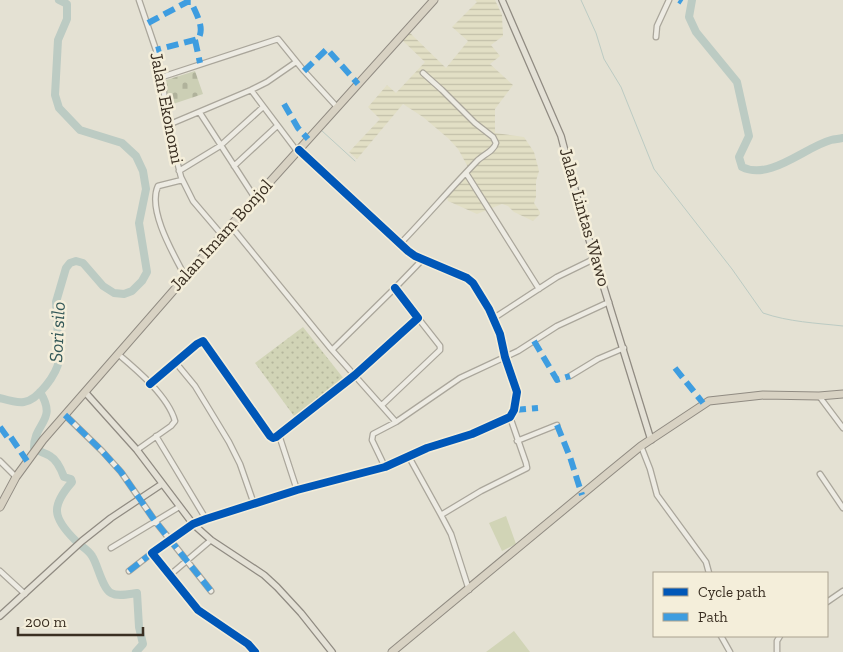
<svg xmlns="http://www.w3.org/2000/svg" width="843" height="652" font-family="'Zilla Slab',serif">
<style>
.farmland{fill:url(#farmland-rules)}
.green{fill:url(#green-dots)}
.cemetery{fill:url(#cemetery-stones)}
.pitch{fill:#d1d4b6}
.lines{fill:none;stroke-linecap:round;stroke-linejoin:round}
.stream{stroke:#bccbc3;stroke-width:1}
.river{stroke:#bccbc3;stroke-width:8}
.minor-casing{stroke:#aaa69b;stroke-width:7}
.major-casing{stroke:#908b82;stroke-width:8}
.highway-casing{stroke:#908b82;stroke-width:9}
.minor{stroke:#edebe3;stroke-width:4.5}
.major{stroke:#e4e1d6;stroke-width:5.5}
.highway{stroke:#d8d2c3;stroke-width:7}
.quiet{stroke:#3e9de0;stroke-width:6;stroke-dasharray:12 6;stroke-linecap:butt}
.cycleway-casing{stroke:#f4eeda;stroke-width:11}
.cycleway{stroke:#0057b8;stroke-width:8}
.labels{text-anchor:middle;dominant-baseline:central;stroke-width:5;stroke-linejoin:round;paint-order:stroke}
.street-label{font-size:18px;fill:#3a2f22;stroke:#f4eeda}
.water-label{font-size:19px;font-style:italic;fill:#335858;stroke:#f4eeda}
</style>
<defs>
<pattern id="farmland-rules" width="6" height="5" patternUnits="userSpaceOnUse" patternTransform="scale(1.25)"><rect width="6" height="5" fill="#e2dfc5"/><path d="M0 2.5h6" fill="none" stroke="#c3c0a9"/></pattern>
<pattern id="green-dots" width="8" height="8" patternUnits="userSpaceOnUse" patternTransform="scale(1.25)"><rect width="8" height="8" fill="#d1d4b6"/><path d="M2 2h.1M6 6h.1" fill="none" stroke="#b4b69c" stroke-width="1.8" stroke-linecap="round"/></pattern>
<pattern id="cemetery-stones" width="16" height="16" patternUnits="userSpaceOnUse" patternTransform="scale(1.25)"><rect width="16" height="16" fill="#cccfb5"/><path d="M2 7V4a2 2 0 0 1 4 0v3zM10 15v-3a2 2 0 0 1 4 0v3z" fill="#b0b29b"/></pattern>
</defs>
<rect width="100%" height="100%" fill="#e4e1d3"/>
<path class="farmland" d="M475,0H495L502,15L503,36L491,45L500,56L490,64L513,85L495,109V133L524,137L534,152L539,171L536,181V197L534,203L540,212V214L533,221L514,212L508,206L502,204L477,214L448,201L446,195L468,167L458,149L449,139L423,117L403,104L357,159L349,152L380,119L368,107L387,85L396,93L425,62L402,40L409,32L446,68L468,41L452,27L477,2Z"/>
<path class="green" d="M303,327L344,379L294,416L255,363Z"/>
<path class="cemetery" d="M195,71L203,94L170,105L163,81Z"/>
<path class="pitch" d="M506,516L516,544L502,551L489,523Z
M514,631L530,652H486Z"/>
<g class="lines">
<path class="stream" d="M581,0L596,33L604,59L621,87L654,169L732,269L763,313C789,322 816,323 843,326
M321,130L355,161"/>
<path class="river" d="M692,0L689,17L696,32L737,82L749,136L739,157L742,167C770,181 805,147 831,140C835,139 839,139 843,138
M40,392C58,421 34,422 34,448C39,452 44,452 50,456C57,460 61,469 64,477L71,479L72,482C51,506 52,517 75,540C80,546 88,549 92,556C98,565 102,588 111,593C118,597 129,594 137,593L139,627L143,644L136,652
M0,398C7,400 16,403 24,402C38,400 57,374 59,360L56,302L66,268L70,263L76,261L83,263L103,286L114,293L124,294L132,291L142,281L147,272L139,223L146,189L143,171L136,156L122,143L80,130L59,108L55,95L58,40L67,19V4L59,0"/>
<defs>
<path id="minor" d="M139,0L156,50L162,77L168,125L181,177L193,201L222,235
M656,37L657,26L669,0
M162,77L278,39L304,71L337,107
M251,90L297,151
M200,113L255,198
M168,125L251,90L267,82L296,62
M234,166L277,126
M179,171L220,146L263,107
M466,173L539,289
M182,180L158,186C147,210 174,255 185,276
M230,225L332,350L396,422
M400,244C426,217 451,188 477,161C483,155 494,151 496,143L493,137L475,123L442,90L423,73
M494,318L557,277L596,258
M332,350L395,288L423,259
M118,354C137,370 168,396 175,421L171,426L137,450
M176,363L195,386L229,442L240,464L254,504
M570,376L598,359L624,348
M150,384L197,344L203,341L270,436L273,438L276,437L355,375L418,318L395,288
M819,396L843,428
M382,405L440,350V346L418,318
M65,415L102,451L121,472L155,521L211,591
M279,435L297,490
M156,436L206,519
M517,441L557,425
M641,446L650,469L657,495L706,562L709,573
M409,457L441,515
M0,461L16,477
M385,467L372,440L373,434L396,422L460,378L518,351L557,326L609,302
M820,474L843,508
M111,548L179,507
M0,571L25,594
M129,571L152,553
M170,575L211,540
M469,590L451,534L441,515L481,491L527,468L526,463L510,417
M827,602L843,591
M721,636L730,652
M255,652L248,644L198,610L152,553L193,524L206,519L297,490L385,467L427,448L472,434L510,417L514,410L517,392L505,357L500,334L489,309L473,283L467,278L415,256L408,251L299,150
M777,652V641L780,636"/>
<path id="major" d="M502,0L561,136L583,220L651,440
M85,392L137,450L193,524L211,540L264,575L277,587L301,613L332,652
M0,616L82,541L111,518L162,484"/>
<path id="highway" d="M0,507L16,477L43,440L222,235L434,0
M392,652L608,473L641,446L709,401L763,395L819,396L843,394"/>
</defs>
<use href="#minor" class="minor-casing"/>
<use href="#major" class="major-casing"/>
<use href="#highway" class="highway-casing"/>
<use href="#minor" class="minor"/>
<use href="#major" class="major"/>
<use href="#highway" class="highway"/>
<path class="quiet" d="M679,0L682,2
M148,23L187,2H191L192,4C197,15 205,29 198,39L156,50
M195,40L200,63
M304,71L327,49L358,84
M284,104L298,128L308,139
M534,341L557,380L570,376
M675,368L703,403
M514,410L538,408
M65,415L102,451L121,472L155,521L211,591
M557,425L570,457L582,495
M0,427L8,438L10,436L27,461
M129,571L152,553"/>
<defs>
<path id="cycleway" d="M150,384L197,344L203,341L270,436L273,438L276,437L355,375L418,318L395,288
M255,652L248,644L198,610L152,553L193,524L206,519L297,490L385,467L427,448L472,434L510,417L514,410L517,392L505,357L500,334L489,309L473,283L467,278L415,256L408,251L299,150"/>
</defs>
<use href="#cycleway" class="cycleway-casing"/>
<use href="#cycleway" class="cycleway"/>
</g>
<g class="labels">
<g class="street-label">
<text transform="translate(167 108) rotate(79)">Jalan Ekonomi</text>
<text transform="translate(585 217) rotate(74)">Jalan Lintas Wawo</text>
<text transform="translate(221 235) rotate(-48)">Jalan Imam Bonjol</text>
</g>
<g class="water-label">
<text transform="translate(57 332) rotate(-87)">Sori silo</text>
</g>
</g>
<rect x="653" y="572" width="175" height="65" fill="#f4eeda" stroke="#aaa290"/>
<rect x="663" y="588" width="25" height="8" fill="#0057b8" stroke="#aaa290"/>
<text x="698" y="597" font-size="15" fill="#3a2f22">Cycle path</text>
<rect x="663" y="613" width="25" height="8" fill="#3e9de0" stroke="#aaa290"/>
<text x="698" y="622" font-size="15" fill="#3a2f22">Path</text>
<path d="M18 627v8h125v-8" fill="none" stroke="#3a2f22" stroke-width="2.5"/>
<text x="25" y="627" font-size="15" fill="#3a2f22" stroke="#f4eeda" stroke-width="4" paint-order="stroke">200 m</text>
</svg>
